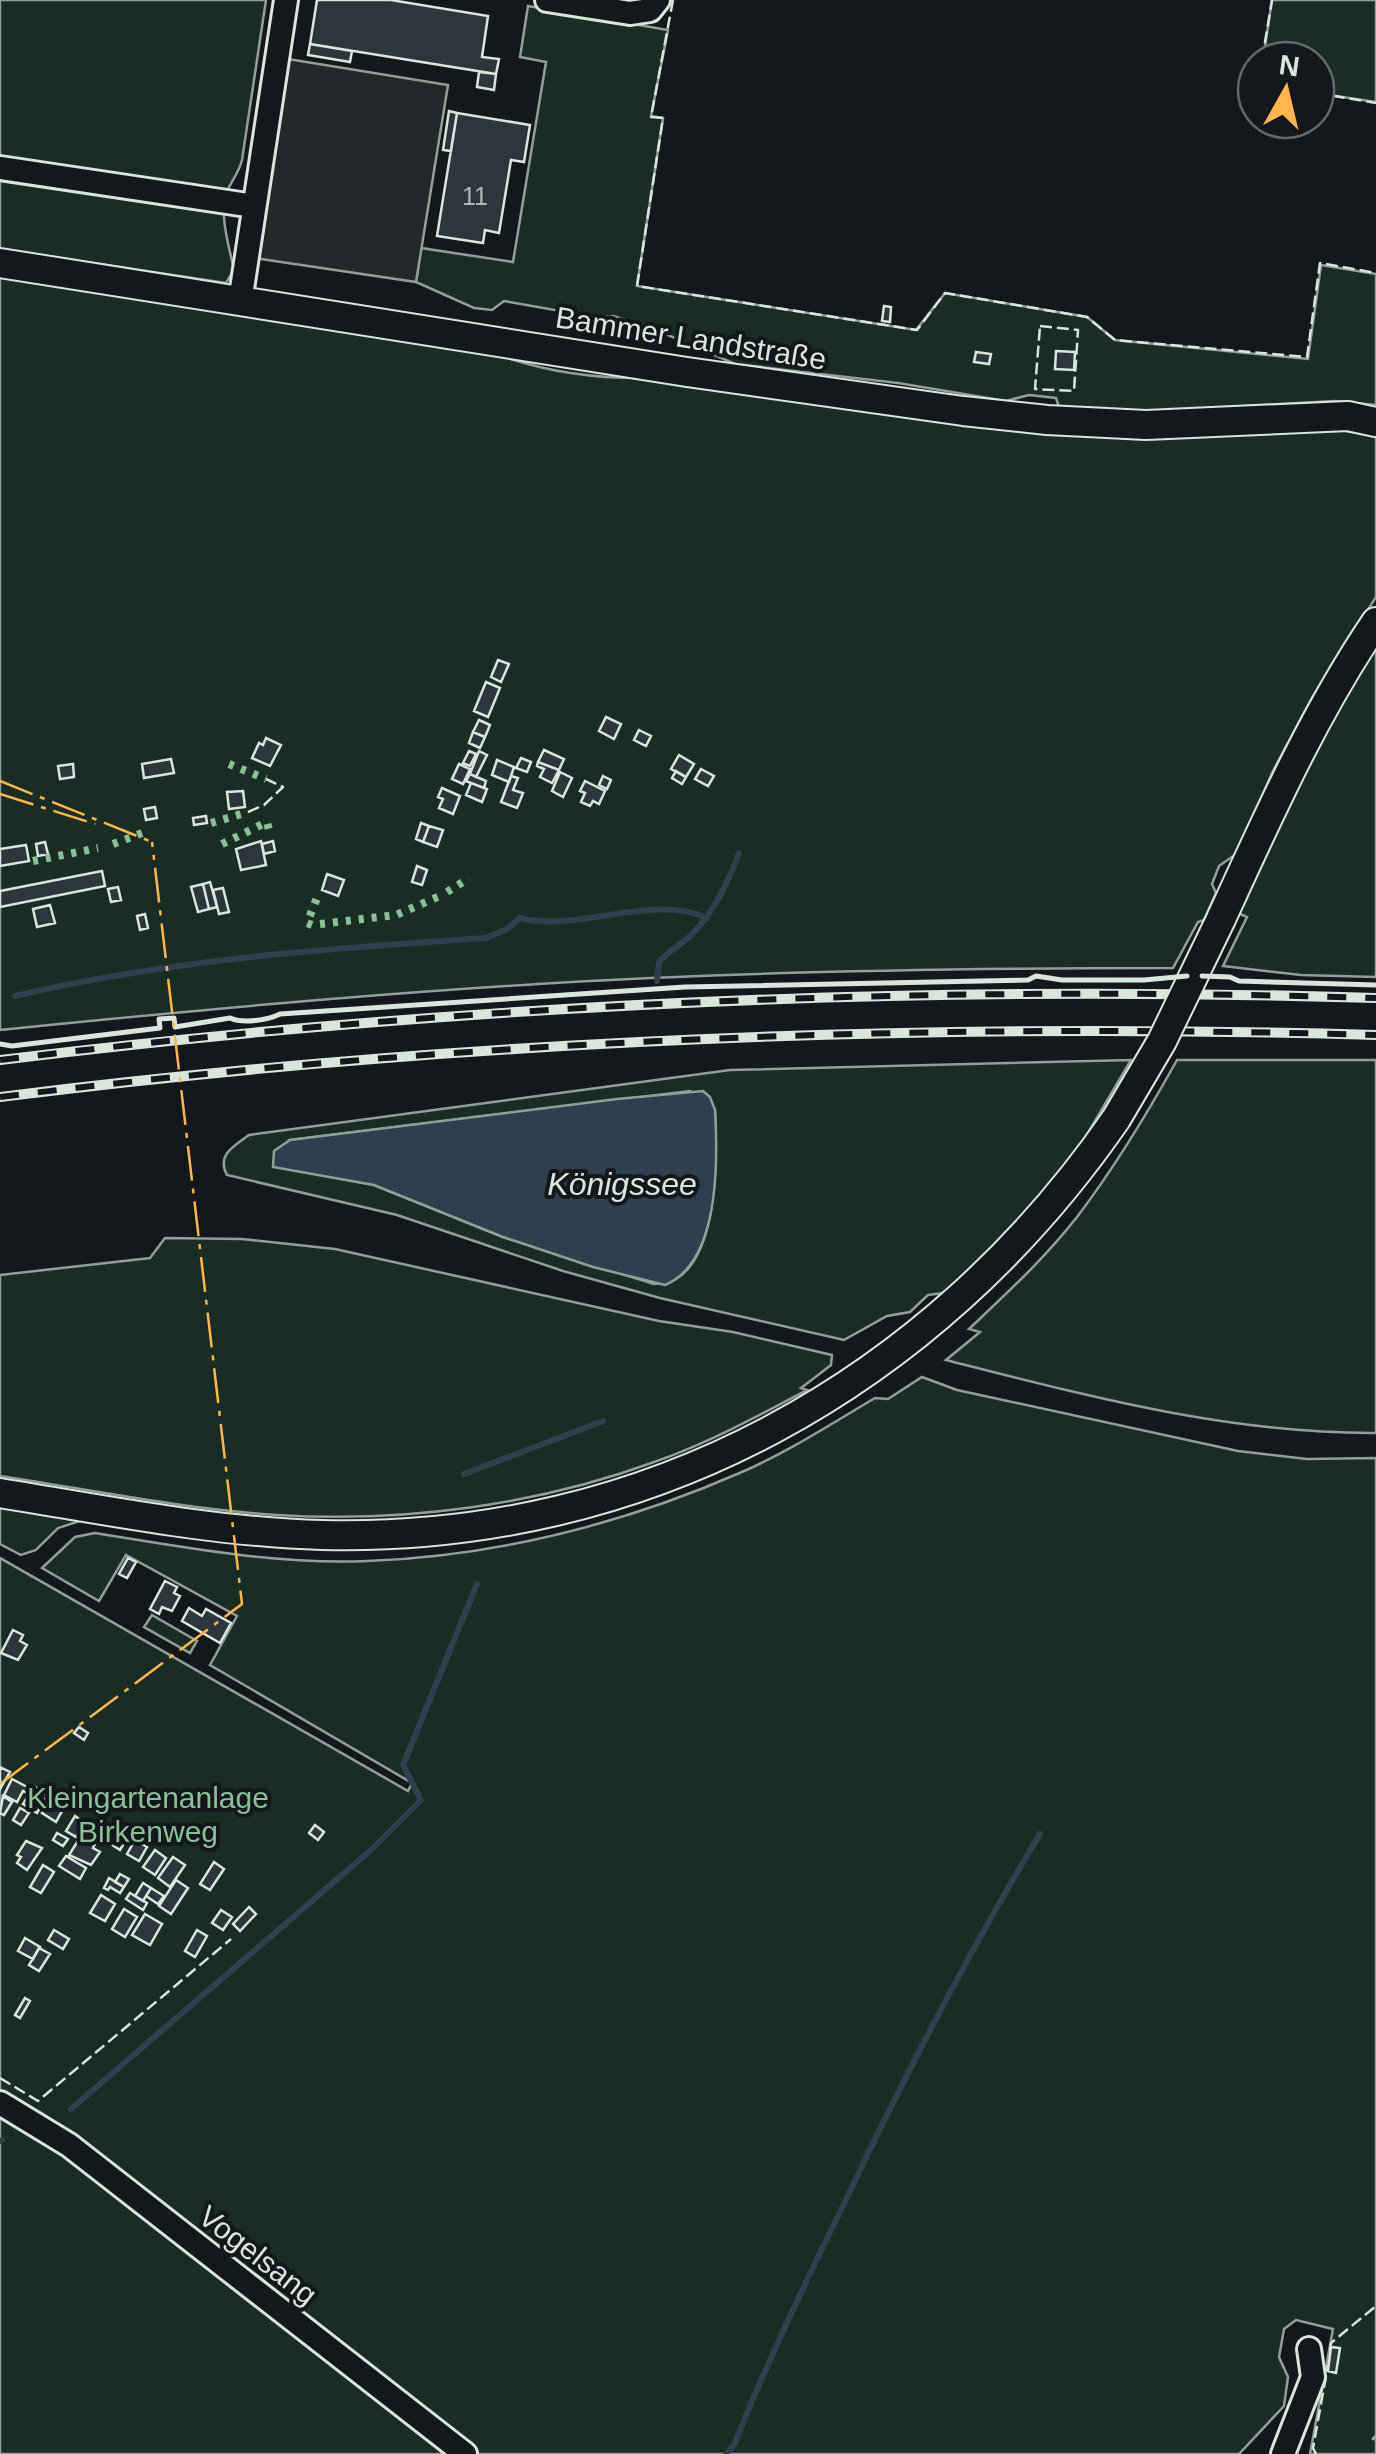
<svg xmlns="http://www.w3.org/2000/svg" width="1376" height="2454" font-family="Helvetica,sans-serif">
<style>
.green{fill:#1a2d24;stroke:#939e99;stroke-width:2.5;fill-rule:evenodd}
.parking{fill:#24282b;stroke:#939e99;stroke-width:2.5}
.water{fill:#2f3f4d;stroke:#939e99;stroke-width:2.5}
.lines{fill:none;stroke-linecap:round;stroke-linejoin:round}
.stream{stroke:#2f3f4d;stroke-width:6}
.building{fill:#2c363c;stroke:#d8e6dc;stroke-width:2.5}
.minor-casing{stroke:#d8e6dc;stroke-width:28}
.major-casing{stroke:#d8e6dc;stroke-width:32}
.minor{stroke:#14181c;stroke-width:22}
.major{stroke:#14181c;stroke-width:28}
.rail-casing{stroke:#d8e6dc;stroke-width:10}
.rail{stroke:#14181c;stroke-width:6;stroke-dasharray:19;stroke-linecap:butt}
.major-bridge-casing{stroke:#d8e6dc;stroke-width:32;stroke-linecap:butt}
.major-bridge{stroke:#14181c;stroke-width:28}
.hedge{stroke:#8ac095;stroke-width:8;stroke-dasharray:5 8;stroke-linecap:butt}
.fence{stroke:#d8e6dc;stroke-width:2.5;stroke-dasharray:12 5;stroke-linecap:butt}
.wall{stroke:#d8e6dc;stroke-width:5}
.power{stroke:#ffb74d;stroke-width:2.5;stroke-dasharray:35 8 5 8;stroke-linecap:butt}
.labels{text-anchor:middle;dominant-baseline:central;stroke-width:8;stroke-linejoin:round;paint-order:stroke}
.number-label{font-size:25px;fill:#adbab4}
.street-label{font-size:30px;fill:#d8e6dc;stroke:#14181c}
.park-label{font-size:30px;fill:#8ac095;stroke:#14181c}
.water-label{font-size:32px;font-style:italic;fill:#d8e6dc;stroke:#14181c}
</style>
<rect width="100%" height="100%" fill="#14181c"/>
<path class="green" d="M0,0H266L242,160C239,172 233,179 228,189C218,214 229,245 234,270L226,283L0,249Z
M1272,0H1376V102L1316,93V60H1263Z
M528,6L668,30L651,116L663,118L637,286L916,330L945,293L1087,317L1115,340L1308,359L1321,265L1376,274V405L1335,401L1151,411L1059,407L1056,398L1029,395L1006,401L898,383L735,364L647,326L613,316L600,318L504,301L492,310L474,308L416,282L421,248L513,262L546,62L520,57Z
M0,274L499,355C549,373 597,379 650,378L1328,428L1370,435L1376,437V597L1312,698L1273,771L1236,854L1219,866L1212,884L1216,893L1204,920L1198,922L1173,968C999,968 824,970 650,978C433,988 216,1008 0,1030Z
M1376,643V977L1301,975L1223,966L1247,917L1238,913L1316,746Z
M1131,1060L1085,1138L1043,1193L998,1242L944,1293L928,1295L910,1312L887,1316L844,1340L660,1298L563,1271L397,1215L227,1175C216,1155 234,1146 249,1135L730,1070ZM690,1091L715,1110C717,1154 719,1253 676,1279C671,1283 661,1283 654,1284L503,1237L374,1185L322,1175L290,1140Z
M1177,1060H1376V1433C1229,1434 1088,1396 946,1360L980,1332L969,1329C1007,1293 1045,1258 1077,1217C1115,1167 1147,1114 1177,1060Z
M165,1238L242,1239L335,1249L659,1321L733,1332L832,1355L831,1365L801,1388L807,1390C758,1416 710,1442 657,1461C538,1505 404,1523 277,1515C184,1509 92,1490 0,1476V1275L150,1258Z
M922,1377L957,1390L1238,1451L1307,1459L1376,1458V2454H1310L1333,2329L1296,2320L1284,2329L1279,2357L1288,2377L1284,2406L1239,2454H479L76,2139L0,2092V1558L408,1791L412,1783L210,1665L237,1616L126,1555L99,1601L42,1568L75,1537L95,1533C185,1547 276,1565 367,1561C497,1556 623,1524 742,1472C788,1452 831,1424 875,1398L888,1399Z
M0,1505L86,1519L58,1528L36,1550L21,1555L0,1544Z
M152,1615L197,1641L190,1653L144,1627Z
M0,2114L63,2151L452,2454H0Z"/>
<path class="parking" d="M288,59L448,85L416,282L254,258Z"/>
<path class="water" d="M703,1091L710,1097L715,1110C718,1160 720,1262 665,1285L593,1267L503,1237L374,1185L273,1167L274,1151L290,1140L617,1099Z"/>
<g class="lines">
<path class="stream" d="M657,981L659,962C668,951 680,946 690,936C714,913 727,884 739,853
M15,996C173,959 324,949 486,938L507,929L520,918C576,933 653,893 707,918
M464,1474L603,1421
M71,2109L372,1849L421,1800L403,1765L477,1584
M0,2141L2,2140
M726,2454L734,2445C766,2364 803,2287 841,2210C902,2081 966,1956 1040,1834"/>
</g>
<path class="building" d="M317,0H391L488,16L482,57L499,59L496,74L310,44Z
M310,44L352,51L350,62L308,55Z
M479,72L496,74L494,90L477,87Z
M449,111L457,113L451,151L443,150Z
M457,113L530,125L524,162L511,160L499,233L485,230L483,243L437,236Z
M884,306L891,307L890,322L882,321Z
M1056,351L1075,352L1074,370L1055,369Z
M976,352L991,354L989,364L974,362Z
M498,660L509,664L501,682L491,677Z
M486,682L500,688L488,717L474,711Z
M606,717L621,724L614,739L599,731Z
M479,720L490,725L485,737L473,732Z
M639,730L651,736L646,746L634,740Z
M473,732L485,737L480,748L469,743Z
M266,738L281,745L270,766L252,758L259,743L263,745Z
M544,750L564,759L559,770L538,762Z
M469,751L476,754L470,766L463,763Z
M479,751L487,755L476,777L470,774Z
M679,755L694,764L686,777L671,769Z
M521,758L531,762L527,772L516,768Z
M171,759L174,773L144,778L142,764Z
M497,760L514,767L509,782L492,775Z
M538,762L559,770L552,783L540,777L544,769L537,766Z
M73,764L74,777L60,779L58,766Z
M459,764L470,769L463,784L452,779Z
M701,769L714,776L708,786L695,779Z
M676,771L686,777L682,784L672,778Z
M560,772L572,778L563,797L552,791Z
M470,774L486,781L484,788L466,781Z
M511,776L518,778L513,790L523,793L517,808L501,802Z
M603,776L611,780L607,789L599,785Z
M585,781L605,791L599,804L593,801L590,806L581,802L585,793L580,791Z
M471,783L487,789L482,802L466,795Z
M442,788L460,796L453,814L439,808L443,799L438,797Z
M243,791L245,807L229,809L227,792Z
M155,807L157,818L146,820L144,809Z
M206,816L207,823L194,825L193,818Z
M421,823L429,826L423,842L416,839Z
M429,826L443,830L437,847L423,842Z
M261,841L266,865L241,870L236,849Z
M273,841L275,851L264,854L262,844Z
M45,842L48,854L38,856L36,844Z
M26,845L29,861L0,866V849Z
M417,866L427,870L422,885L412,882Z
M102,871L105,886L0,907V891Z
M327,874L344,880L338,896L322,890Z
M210,882L217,907L209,909L203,884Z
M203,884L209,909L198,912L191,887Z
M118,887L121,900L111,902L108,889Z
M223,888L229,912L219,914L213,890Z
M50,905L55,923L37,927L33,909Z
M145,914L148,928L140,930L137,916Z
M128,1558L136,1562L127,1578L119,1574Z
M165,1581L177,1587L174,1593L180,1596L172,1611L162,1607L159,1614L150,1609Z
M189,1608L202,1616L206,1609L231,1623L220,1643L182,1621Z
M13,1630L23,1635L20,1641L27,1645L18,1660L1,1653Z
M79,1727L88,1733L84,1740L74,1733Z
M0,1767L10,1772L0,1789Z
M12,1779L29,1788L27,1793L23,1791L17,1802L4,1795Z
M34,1786L48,1795L37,1813L23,1804Z
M3,1796L12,1802L4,1815L0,1813Z
M52,1796L64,1803L60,1810L48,1803Z
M48,1803L62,1811L56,1822L42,1813Z
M20,1808L29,1813L21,1825L13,1820Z
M75,1816L85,1823L76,1837L66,1831Z
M88,1825L100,1833L93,1848L100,1852L91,1865L69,1855Z
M121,1825L131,1831L120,1850L109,1843Z
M315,1825L324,1832L318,1840L309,1833Z
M57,1833L68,1839L63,1846L53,1840Z
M135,1840L147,1847L139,1861L127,1854Z
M26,1841L42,1848L27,1870L17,1863L21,1857L17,1855Z
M155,1850L166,1858L155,1875L143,1867Z
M66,1856L86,1868L80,1879L59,1866Z
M173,1857L185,1865L170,1887L158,1878Z
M214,1862L224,1869L210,1890L200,1884Z
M43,1865L54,1872L41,1893L30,1887Z
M120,1874L129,1879L124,1887L115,1882Z
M109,1878L124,1887L120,1893L110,1887L108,1890L104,1888Z
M176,1880L188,1888L171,1914L159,1906Z
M143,1883L151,1888L143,1901L135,1896Z
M151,1888L164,1896L158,1904L146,1896Z
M130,1893L147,1903L143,1910L126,1899Z
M101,1895L115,1904L105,1921L90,1913Z
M249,1907L256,1914L240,1931L233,1924Z
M124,1909L137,1917L125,1937L112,1929Z
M221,1910L232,1917L223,1930L212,1923Z
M145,1914L162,1924L150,1945L132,1935Z
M54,1930L69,1939L63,1949L48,1940Z
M197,1930L207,1936L195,1957L185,1951Z
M25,1938L40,1947L33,1959L18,1951Z
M39,1948L50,1954L39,1971L29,1965Z
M25,1998L30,2001L20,2018L15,2015Z
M1331,2347L1340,2348L1336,2373L1328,2371Z"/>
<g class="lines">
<defs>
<path id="minor" d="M547,0L630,13L650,10L658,0
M0,168L254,206
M240,302L286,0
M0,2103L69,2145L465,2454
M1283,2454L1313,2377L1309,2349"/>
<path id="major" d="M0,263L687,372L963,411L1047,420L1146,425L1348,416L1376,422
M1221,919C1268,817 1313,715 1376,622
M0,1493C106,1510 214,1532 322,1535C647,1543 933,1384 1116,1119"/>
</defs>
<use href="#minor" class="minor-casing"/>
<use href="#major" class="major-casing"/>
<use href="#minor" class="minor"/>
<use href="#major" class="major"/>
<defs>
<path id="rail" d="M0,1060C457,1004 916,984 1376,998
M0,1097C457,1040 916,1022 1376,1035"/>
</defs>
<use href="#rail" class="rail-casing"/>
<use href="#rail" class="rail"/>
<defs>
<path id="major-bridge" d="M1116,1119L1162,1041L1221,919"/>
</defs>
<use href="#major-bridge" class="major-bridge-casing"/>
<use href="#major-bridge" class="major-bridge"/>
<path class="hedge" d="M229,764L266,779
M211,823L248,812
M113,844L145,832
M222,844L267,822L269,830
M33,861L98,848
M447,892L469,878
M320,924L396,915L442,895
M312,925L307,923L319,893
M1374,2436L1376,2438"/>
<path class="fence" d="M673,0L651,117L663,118L637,286L917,330L945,293L1087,317L1115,340L1307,357L1320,263L1376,273
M1262,60L1272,0
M1316,93L1376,103
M1040,326L1078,330L1074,391L1035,389Z
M248,812L264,805L283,787L266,779
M0,2078L38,2101L231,1939
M1330,2350L1331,2343L1376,2306
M1316,2454L1313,2448L1328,2365"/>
<path class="wall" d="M1202,976L1230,977L1239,981L1376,985
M0,1044L12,1046L160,1028L159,1019L174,1018L175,1027L230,1018C243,1024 268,1020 280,1014L685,987L1028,980L1036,976L1062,980H1144L1187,976"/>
<path class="power" d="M0,781L152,842
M0,794L95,824
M0,1784L242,1604L152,842"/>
</g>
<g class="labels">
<g class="number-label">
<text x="475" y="196">11</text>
</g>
<g class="street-label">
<text transform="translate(691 338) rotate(9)">Bammer Landstraße</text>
<text transform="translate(258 2255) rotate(38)">Vogelsang</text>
</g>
<g class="park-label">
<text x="148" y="1797">Kleingartenanlage<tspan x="148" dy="34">Birkenweg</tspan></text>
</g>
<g class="water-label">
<text x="622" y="1184">Königssee</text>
</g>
</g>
<g transform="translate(1286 90) rotate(8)"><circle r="48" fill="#14181c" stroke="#626a69" stroke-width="2.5"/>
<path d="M0-8L18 38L0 25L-18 38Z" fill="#ffb74d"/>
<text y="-15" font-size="28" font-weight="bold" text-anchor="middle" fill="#d8e6dc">N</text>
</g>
</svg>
